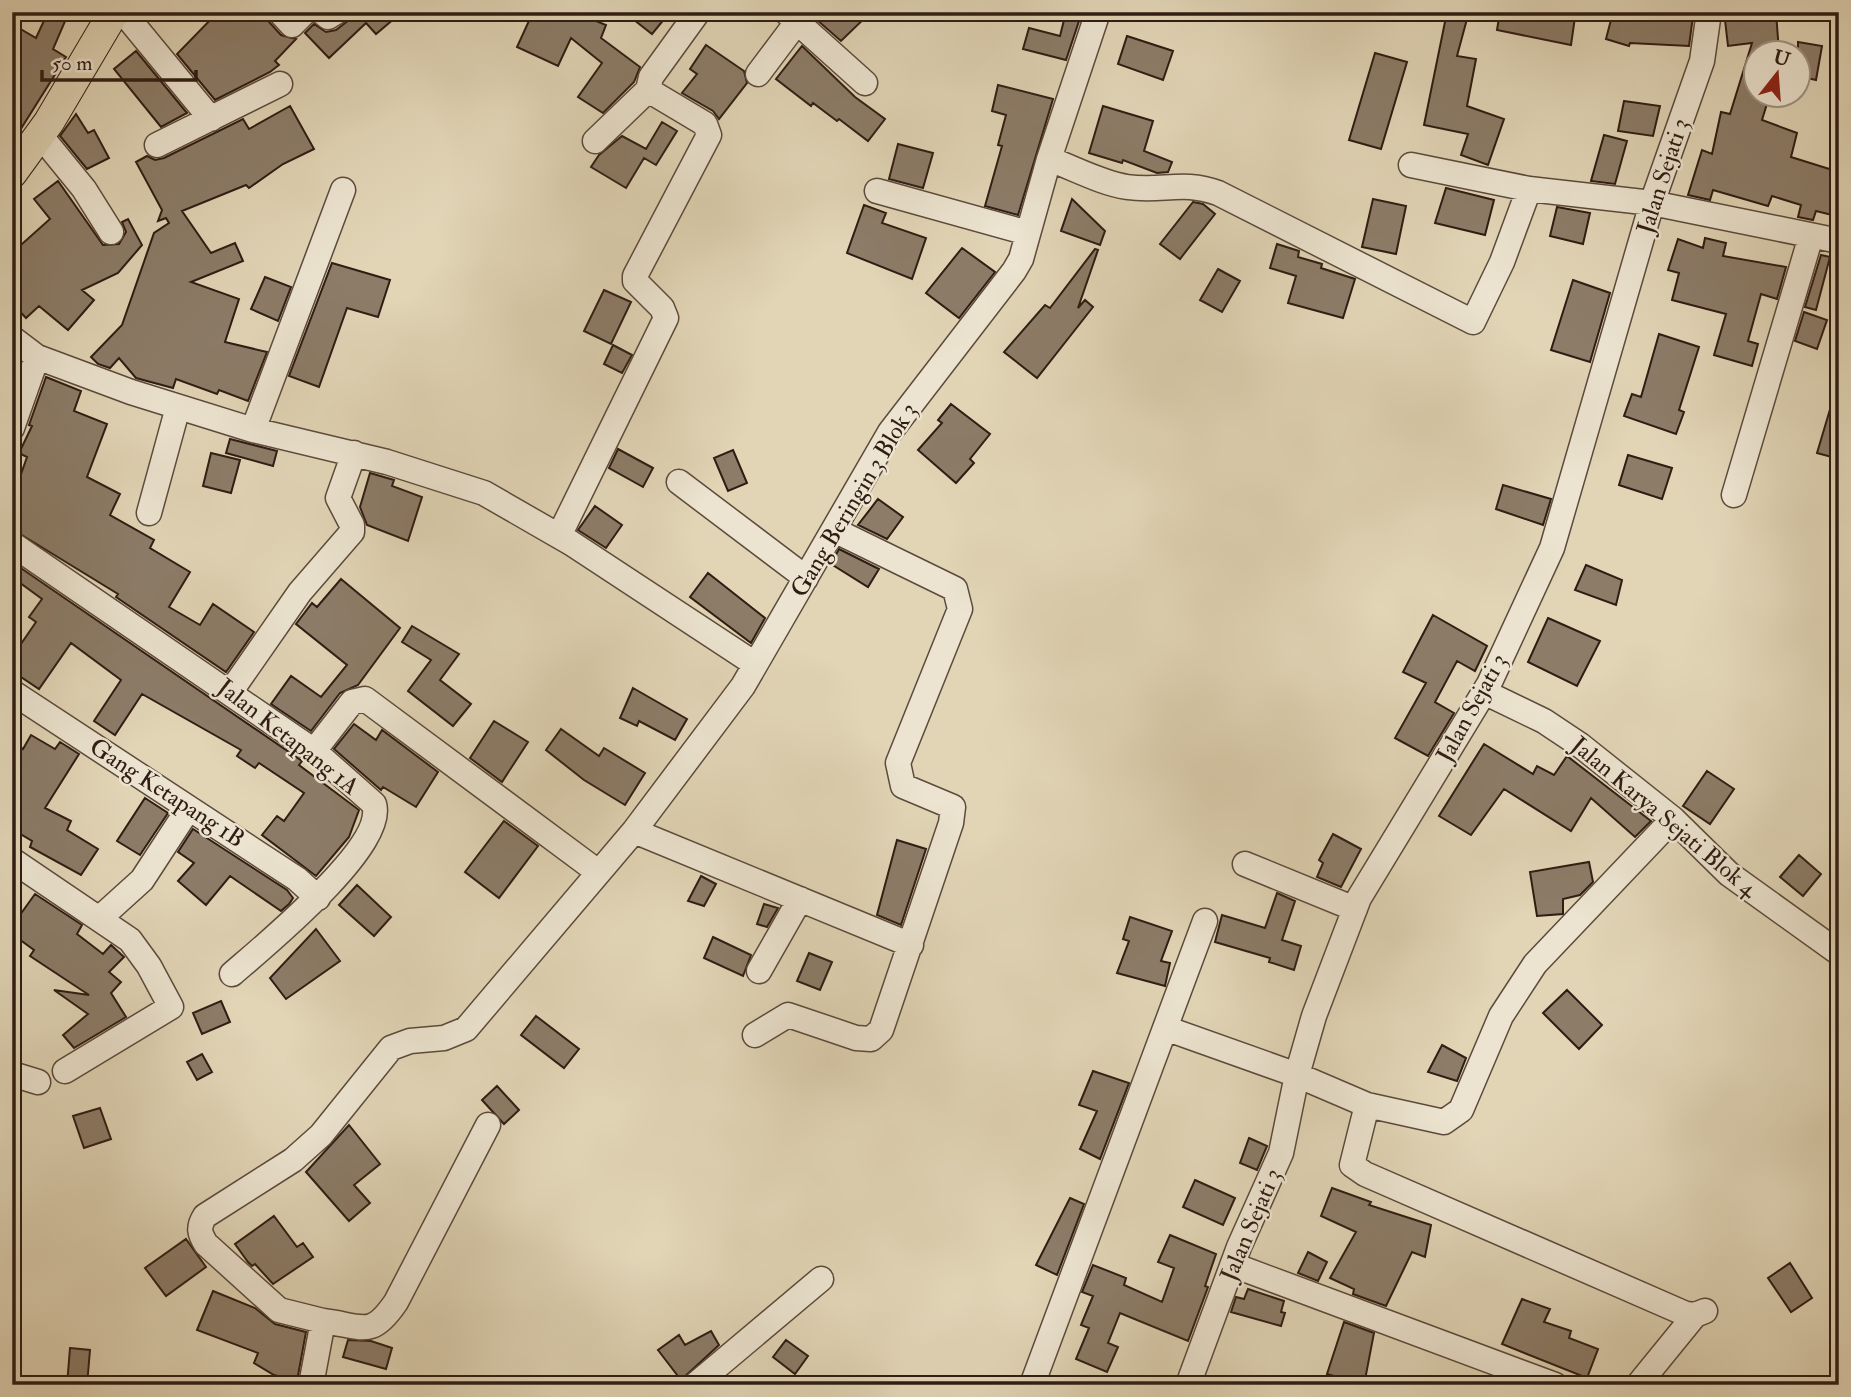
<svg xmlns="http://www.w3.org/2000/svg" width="1851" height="1397" font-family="'IM FELL Double Pica',serif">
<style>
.building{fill:#8c7c68;stroke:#2f1c13;stroke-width:2}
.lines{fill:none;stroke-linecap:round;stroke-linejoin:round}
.minor-casing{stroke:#5c4a3c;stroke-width:27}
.major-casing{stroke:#2f1c13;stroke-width:32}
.minor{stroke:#ece4d0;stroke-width:24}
.major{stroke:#e1d5b6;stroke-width:30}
.labels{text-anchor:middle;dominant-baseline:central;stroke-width:5;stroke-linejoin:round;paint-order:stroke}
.street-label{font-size:24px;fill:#2f1c13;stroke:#ece4d0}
</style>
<rect width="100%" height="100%" fill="#e1d5b6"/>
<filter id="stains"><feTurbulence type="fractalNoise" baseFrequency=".00286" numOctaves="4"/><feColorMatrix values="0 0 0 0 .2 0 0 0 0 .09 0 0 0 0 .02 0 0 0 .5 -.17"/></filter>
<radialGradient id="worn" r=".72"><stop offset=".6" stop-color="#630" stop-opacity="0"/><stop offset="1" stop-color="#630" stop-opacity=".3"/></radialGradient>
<path class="building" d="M48,12H69L53,49L66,57L12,143V24L36,38Z
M218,12H266L269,22L281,35L296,39L275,61L279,65L270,72L215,100L177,54Z
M351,12H402L376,34L366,23L329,58L305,33L314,24L326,32L336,30L349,20Z
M533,12H574L606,25L601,38L640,67L634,82L603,113L578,97L602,63L571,38L558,66L517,47Z
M624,12H670L652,34Z
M824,12H871L841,41L817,20Z
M1066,12H1082L1066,60L1023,49L1029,28L1060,36Z
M1447,12H1466L1464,18L1467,19L1457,56L1476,59L1467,106L1504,119L1488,165L1461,155L1468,134L1424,125Z
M1500,12H1543L1575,17L1571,45L1497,30Z
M1613,12L1674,17L1675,12L1693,16L1689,46L1630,43L1629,46L1606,39Z
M1747,12H1776L1779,52H1756V94H1770L1762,120L1797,133L1791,157L1839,172L1836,216L1816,211L1813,220L1798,217L1801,205L1772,196L1768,206L1713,190L1710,200L1688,195L1702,150L1712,154L1721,112L1730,114L1752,43L1728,46L1725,20L1747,18Z
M1127,36L1173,51L1163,80L1118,64Z
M1798,42L1822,46L1816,80L1798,76Z
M706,45L744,71L747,83L719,119L713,111L682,93L697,74L690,69Z
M802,46L855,97L885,119L868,141L839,119L837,121L813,103L811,106L776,79Z
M136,51L187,113L161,127L114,69Z
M1375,53L1407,62L1381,149L1349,140Z
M998,85L1053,99L1018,215L985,206L1002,146L998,145L1006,115L992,111Z
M1624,101L1660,106L1653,136L1618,131Z
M290,106L314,149L283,164L249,188L246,185L182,211L211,253L235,243L243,261L191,282L239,299L225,342L267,352L248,401L219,390L217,394L176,379L173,388L136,378L119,358L110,368L98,364L91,357L122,325L154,233L169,223L166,218L158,221L162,210L136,162L147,156L155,160L164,158L243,119L249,129Z
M1103,106L1153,121L1144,151L1172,162L1168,172L1157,173L1123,160L1122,163L1089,153Z
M76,114L88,133L94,130L109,158L87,169L60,136Z
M662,122L677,131L656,165L644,158L626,188L591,167L599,155L622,136L646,149Z
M1604,135L1627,141L1615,184L1591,181Z
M898,144L933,153L923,188L889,179Z
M58,181L103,245L119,244L126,232L122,222L128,219L142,245L118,273L82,290L94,300L68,330L39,306L26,318L12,303V253L50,219L34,199Z
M1446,188L1494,200L1485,235L1435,223Z
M1072,199L1105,231L1100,245L1061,231Z
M1373,199L1406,206L1396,254L1362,247Z
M1193,202L1203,204L1215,214L1180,259L1160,244Z
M864,205L886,213L882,223L926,238L912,279L847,253Z
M1557,207L1590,213L1583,244L1550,236Z
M1705,238L1726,243L1723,256L1786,267L1777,299L1761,294L1748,341L1758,344L1752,366L1714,355L1726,314L1672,300L1679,273L1668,270L1678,239L1703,248Z
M1277,244L1299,251L1298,257L1322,264L1321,268L1355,279L1343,318L1288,303L1296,276L1270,268Z
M962,248L995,272L959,318L926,293Z
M1095,249L1098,250L1078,308L1085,300L1093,307L1037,378L1004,352L1045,305L1050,308Z
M1821,255L1830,257L1816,310L1805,307Z
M332,263L390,280L378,317L347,308L319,387L289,376Z
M1218,269L1240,281L1222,312L1200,300Z
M265,277L291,287L278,321L251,309Z
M1573,280L1610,293L1590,362L1551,350Z
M604,290L631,302L611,344L584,331Z
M1804,312L1827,320L1817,349L1795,341Z
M1659,334L1699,347L1679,410L1684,412L1676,434L1624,416L1632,394L1641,397Z
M613,345L632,355L622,373L604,364Z
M46,377L81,391L74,411L107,424L87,477L120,494L110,515L154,540L150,548L190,572L169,607L200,625L213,604L254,632L226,672L116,597L118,594L12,529V500L27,457L19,453L32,426L29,425Z
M1834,396H1839V459L1817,453Z
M951,404L990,434L970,459L974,463L956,483L918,450L942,423L938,420Z
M230,439L277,451L273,466L226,453Z
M618,449L653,468L643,487L609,468Z
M733,450L747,483L728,491L714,458Z
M211,453L240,460L231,493L203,486Z
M1628,455L1672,468L1662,499L1619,485Z
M370,473L394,480L392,486L422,497L408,541L367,525L360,507Z
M1503,485L1551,499L1543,525L1496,509Z
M878,499L903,517L887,539L858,525Z
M595,506L622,525L606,548L578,530Z
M839,549L879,569L868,587L831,564Z
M12,562L302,761L299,765L359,810L349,837L316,876L262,835L277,816L284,821L304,793L259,763L255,768L237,756L241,750L142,694L115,735L94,721L121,680L71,643L39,689L12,671V657L36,622L29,617L42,599L12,577Z
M1586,565L1622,580L1616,605L1575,590Z
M708,573L765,618L751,643L690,597Z
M341,579L400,628L358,685L340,693L311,731L271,704L291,676L321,697L347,665L296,624L312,603L317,607Z
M1433,615L1487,646L1475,671L1457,661L1435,702L1454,713L1428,756L1395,738L1426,683L1403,672Z
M1548,618L1600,641L1577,686L1528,662Z
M412,626L459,654L440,680L471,704L453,726L408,691L431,660L402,642Z
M633,688L687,719L675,740L639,721L637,726L620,718Z
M494,721L528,742L502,782L470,758Z
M354,724L376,740L382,730L438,772L416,807L383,787L381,790L334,749Z
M561,729L599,756L604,748L645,773L625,805L584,780L546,750Z
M31,735L55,749L60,742L79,754L45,808L71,821L67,830L98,849L81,875L30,847L32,841L12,829V742L23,749Z
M1484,744L1533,774L1537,766L1554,775L1567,756L1651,821L1635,837L1591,798L1571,831L1504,789L1471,835L1439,816Z
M1707,771L1734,789L1710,824L1683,806Z
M145,798L168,813L140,855L117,841Z
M504,821L538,846L499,898L465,872Z
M193,829L287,890L293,898L289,904L281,911L230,876L206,905L178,881L194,863L178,852Z
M1333,834L1361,849L1341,887L1317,877L1323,863L1319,860Z
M897,840L926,849L901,925L877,915Z
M1799,855L1821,874L1803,896L1780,877Z
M1589,862L1593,882L1580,895L1563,899V914L1537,916L1530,872Z
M701,876L716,884L704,906L688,901Z
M357,885L391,917L374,936L339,905Z
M1277,893L1295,901L1282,940L1301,946L1294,970L1269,962L1270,958L1215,942L1222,915L1265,928Z
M35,894L82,925L77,934L103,954L111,945L124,957L109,972L121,982L111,993L126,1017L74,1048L63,1035L88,1014L54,990L89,995L30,956L34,950L12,934V926Z
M764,904L778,908L767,927L757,924Z
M1130,917L1172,931L1161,961L1170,963L1165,986L1117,973L1129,941L1123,939Z
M316,929L340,961L286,999L270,978Z
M713,937L751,955L743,976L704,958Z
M809,953L832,962L820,990L797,981Z
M1567,990L1602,1025L1579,1049L1543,1013Z
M221,1001L230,1022L202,1034L193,1013Z
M536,1016L579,1049L564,1068L521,1035Z
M1442,1045L1466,1058L1457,1081L1428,1072Z
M202,1054L212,1072L197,1080L187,1062Z
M1093,1071L1129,1083L1100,1159L1080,1149L1097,1111L1079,1105Z
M497,1086L519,1110L504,1124L482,1100Z
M100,1108L111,1139L84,1148L73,1116Z
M349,1125L380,1164L354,1185L370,1203L349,1221L306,1172Z
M1249,1138L1267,1146L1257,1170L1240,1163Z
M1195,1180L1235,1198L1223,1225L1183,1207Z
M1332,1188L1371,1202L1369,1205L1431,1225L1425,1257L1412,1252L1386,1306L1353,1294L1354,1289L1330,1278L1356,1232L1321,1216Z
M1070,1198L1084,1204L1057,1275L1036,1265Z
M274,1216L297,1247L303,1243L313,1257L273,1284L255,1264L252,1266L248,1262L235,1244Z
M1170,1235L1216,1254L1205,1286L1208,1287L1188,1341L1120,1313L1108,1343L1118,1347L1107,1372L1076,1359L1089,1328L1081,1325L1093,1296L1082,1292L1093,1265L1126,1278L1124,1285L1162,1302L1174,1268L1158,1262Z
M186,1239L206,1267L166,1296L145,1268Z
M1308,1252L1327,1262L1318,1281L1298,1273Z
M1790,1263L1812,1298L1791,1312L1768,1278Z
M1248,1289L1284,1301L1281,1312L1285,1313L1281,1326L1231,1312L1236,1297L1244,1299Z
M213,1291L255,1308L275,1324L306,1332L297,1381L274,1375L254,1363L258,1353L197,1330Z
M1522,1299L1550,1309L1544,1322L1571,1331L1569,1338L1598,1349L1587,1378L1502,1344Z
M1344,1322L1374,1333L1364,1385L1327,1374Z
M711,1331L719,1345L681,1380L658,1350L679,1335L685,1345Z
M348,1340L371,1341L392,1348L386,1369L343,1357Z
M786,1340L808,1356L795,1374L773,1357Z
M70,1348L90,1350L87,1385H67Z"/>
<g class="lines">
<defs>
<path id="minor" d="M123,12L211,119
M280,12L292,25L305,12
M322,12L328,17L336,12
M786,12L865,83
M758,74L797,22
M40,135L84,189L111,232
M595,141L648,90L651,77L698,12
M157,145L280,84
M1049,159C1074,168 1101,183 1127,187C1163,192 1183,180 1218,193L1473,322L1502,262L1529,189
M1411,165L1529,189L1652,203L1839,241
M877,191L1028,233
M12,338L37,357L131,392L253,430L387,462L484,493L571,543L755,664
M12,428L37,357
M253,430L343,190
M679,482L806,578
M1734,495L1811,236
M149,513L178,407
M559,536L666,318L662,308L635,281V276L709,135L705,124L648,90
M12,544L314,751L374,804C387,846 263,947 232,974
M231,691L300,592L352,532V525L338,498L354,453
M12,692L297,879L318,898
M1484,692L1544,721L1580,745L1673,819L1729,874L1839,953
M314,751L352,702L365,699L598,872
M634,831L911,945
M12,860L130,940L149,966L171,1007L65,1071
M1245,864L1355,909
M100,918L142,880L189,808
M759,971L800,899
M1165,1028L1297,1075L1367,1105L1444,1122L1461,1110L1501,1016L1535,964L1673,819
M755,1035L788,1015L856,1038L871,1039L881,1030L951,823L953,807L903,786L898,763L960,609L955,589L834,530
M12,1074L38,1082
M1367,1105L1352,1165L1365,1174L1686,1314L1695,1315L1705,1311
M1233,1265L1555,1385
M323,1321C363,1326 371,1339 396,1302L488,1125
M311,1385L323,1321L279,1310L206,1244C199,1233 198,1227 205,1216L293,1160L321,1135L391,1048L410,1041L444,1038L466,1029L634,831L743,686L890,432L1014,271L1021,259L1049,159L1098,12
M695,1385L821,1279
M1032,1385L1205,921
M1188,1385L1239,1247L1281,1153L1297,1075L1314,1016L1359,898L1489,684L1552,548L1652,203L1702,61L1709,12
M1638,1385L1695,1315"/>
<path id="major" d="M12,173L49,122L114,12"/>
</defs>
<use href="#minor" class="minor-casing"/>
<use href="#major" class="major-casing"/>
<use href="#minor" class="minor"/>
<use href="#major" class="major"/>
</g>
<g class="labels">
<g class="street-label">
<text transform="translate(1663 176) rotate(-72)">Jalan Sejati 3</text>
<text transform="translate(854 500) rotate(-59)">Gang Beringin 3 Blok 3</text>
<text transform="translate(1472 708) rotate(-61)">Jalan Sejati 3</text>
<text transform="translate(288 737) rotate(38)">Jalan Ketapang 1A</text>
<text transform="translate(167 793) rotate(33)">Gang Ketapang 1B</text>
<text transform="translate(1664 817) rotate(40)">Jalan Karya Sejati Blok 4</text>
<text transform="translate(1251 1225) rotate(-67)">Jalan Sejati 3</text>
</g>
</g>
<rect width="1851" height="1397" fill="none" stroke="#e1d5b6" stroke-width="42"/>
<rect x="14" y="14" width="1823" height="1369" fill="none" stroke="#2f1c13" stroke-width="3.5"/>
<rect x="21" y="21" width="1809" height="1355" fill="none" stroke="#2f1c13" stroke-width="2"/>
<g transform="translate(1777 74) rotate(17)"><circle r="33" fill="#ece4d0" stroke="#a09484" stroke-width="2"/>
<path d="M0-5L12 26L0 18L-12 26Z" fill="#8f2418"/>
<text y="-10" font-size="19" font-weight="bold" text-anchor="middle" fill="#2f1c13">U</text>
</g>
<path d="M42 70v10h154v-10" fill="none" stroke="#2f1c13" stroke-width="3.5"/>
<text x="52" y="70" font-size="21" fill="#2f1c13" stroke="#ece4d0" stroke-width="5" paint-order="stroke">50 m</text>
<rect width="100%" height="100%" filter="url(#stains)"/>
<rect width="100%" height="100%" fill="url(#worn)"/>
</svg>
